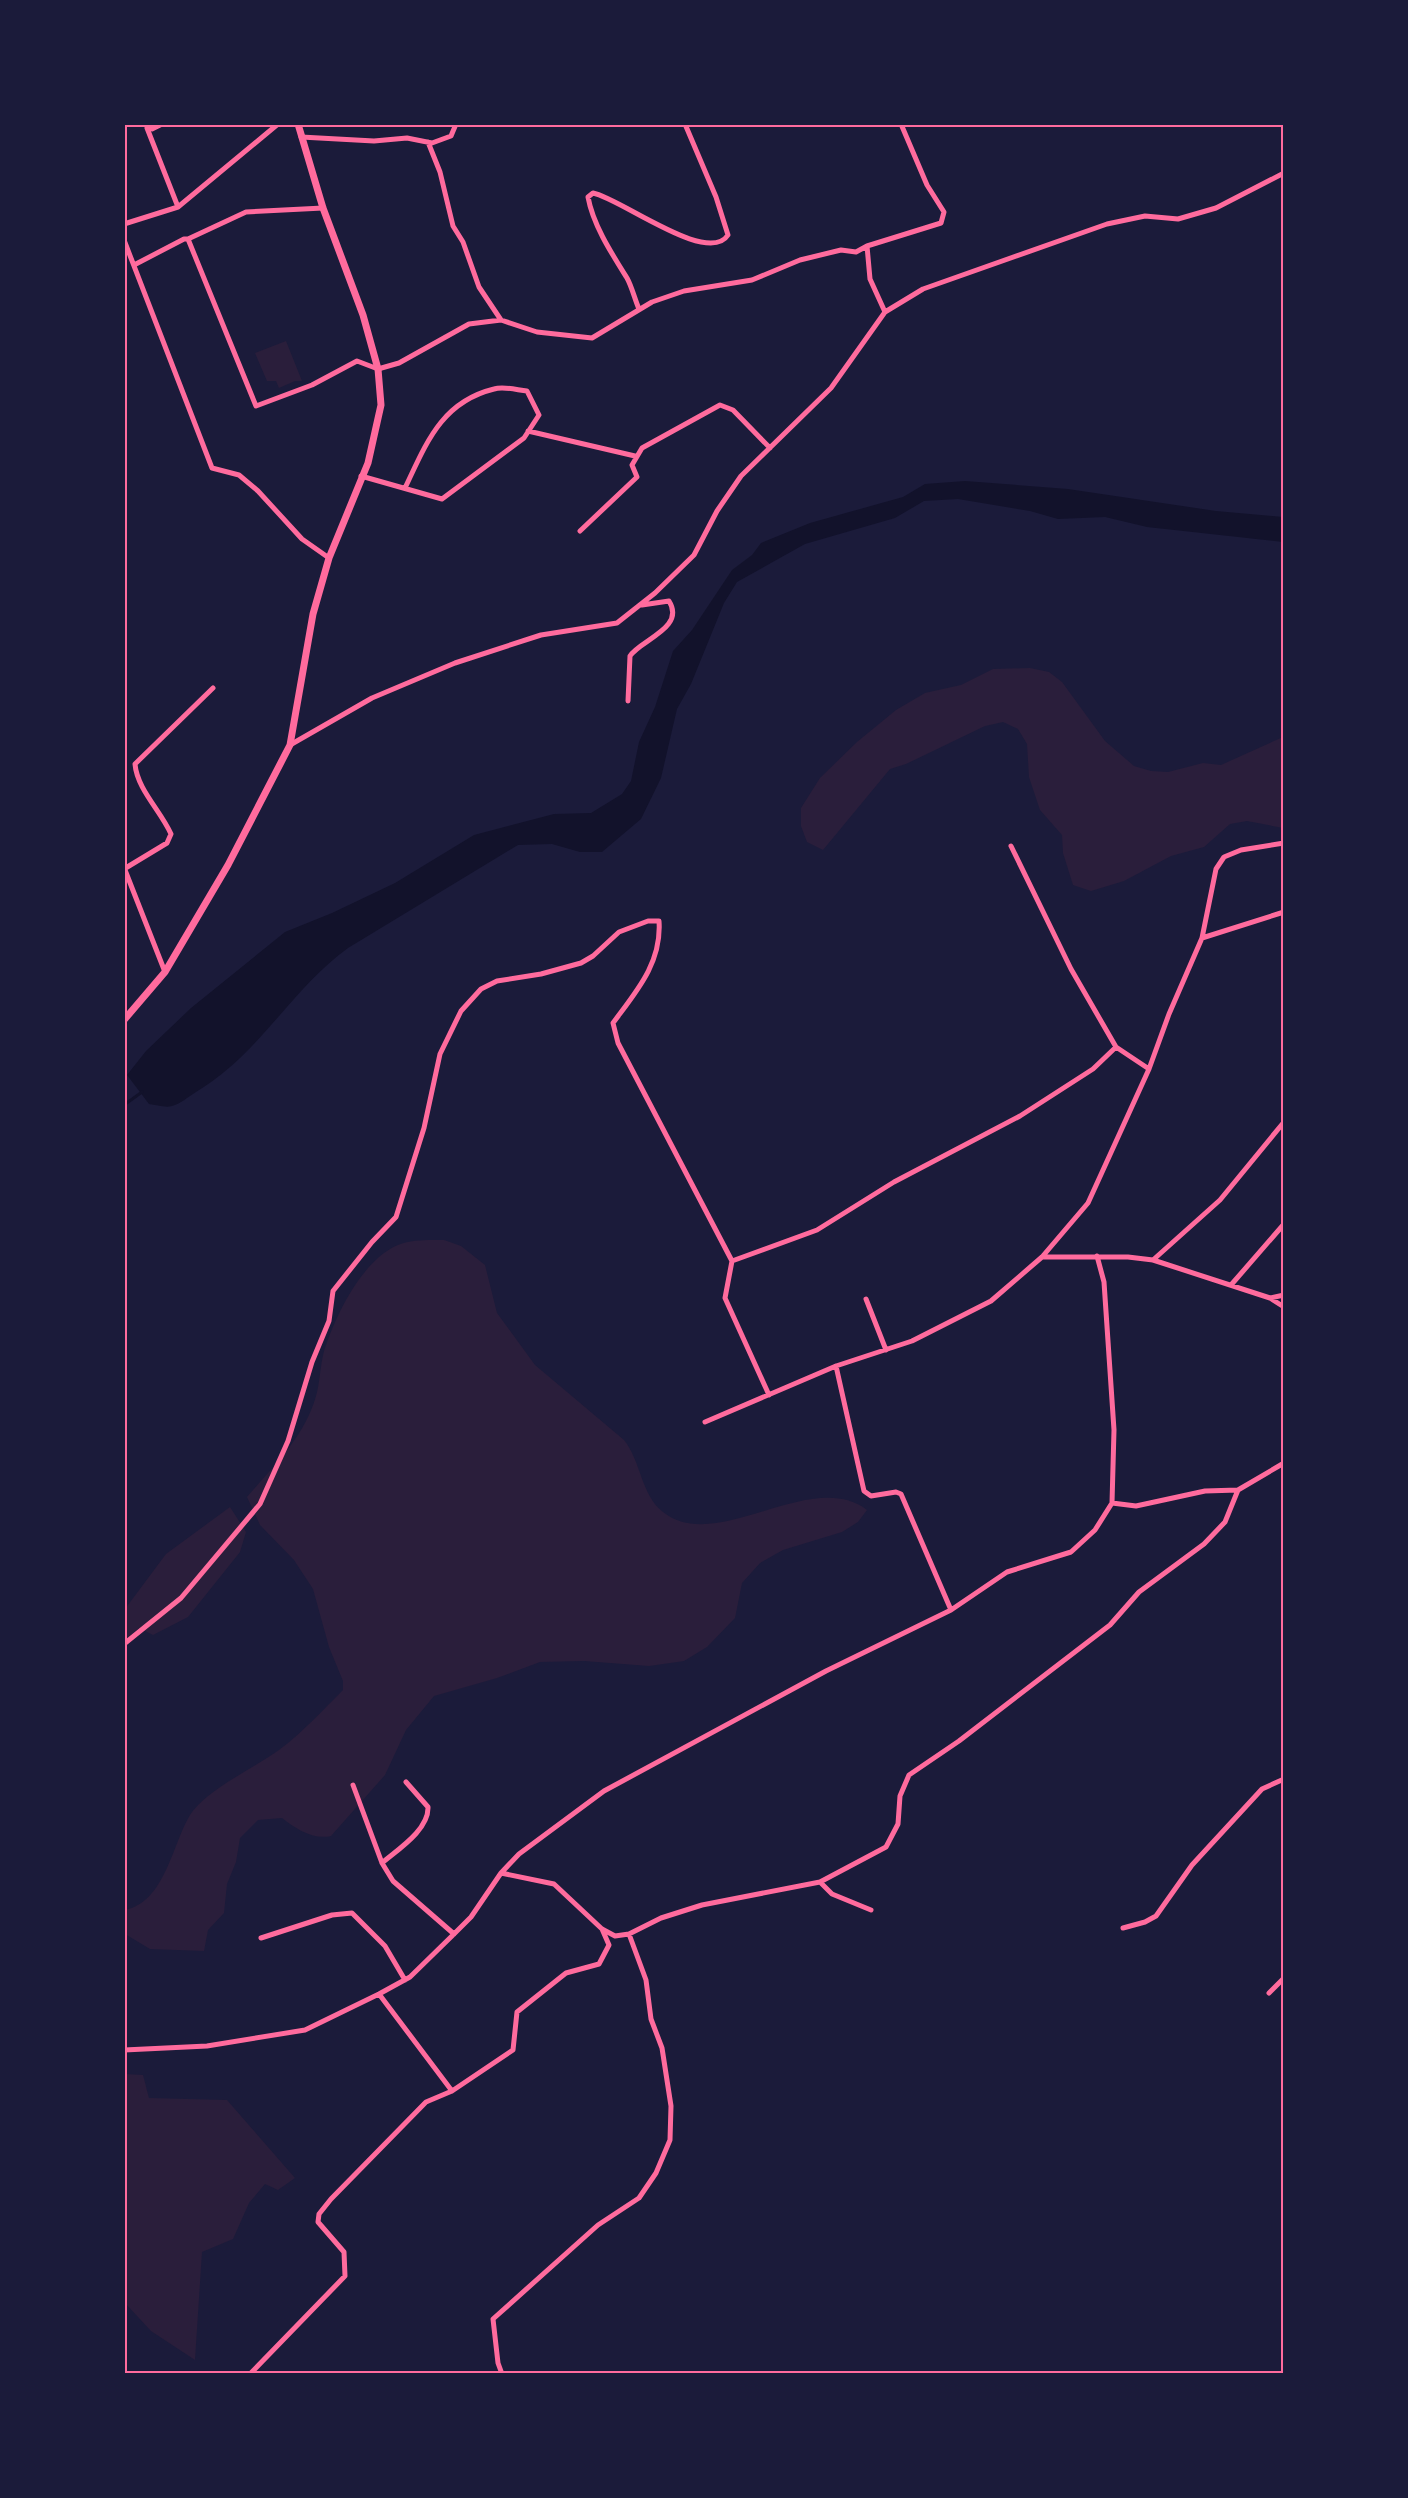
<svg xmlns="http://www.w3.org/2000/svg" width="1408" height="2498" font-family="Helvetica,sans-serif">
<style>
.green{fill:#2a1e3b}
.water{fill:#12122b}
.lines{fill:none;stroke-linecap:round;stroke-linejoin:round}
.stream{stroke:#12122b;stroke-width:3}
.minor{stroke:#ff6b9d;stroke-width:5}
.tertiary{stroke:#ff6b9d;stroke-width:7}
.neatline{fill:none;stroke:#ff6b9d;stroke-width:2}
</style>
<rect width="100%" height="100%" fill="#1b1b3a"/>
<path class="green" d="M286,341L302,381H295L279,388L276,381H267L255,353Z
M1030,668L1049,672L1062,682L1105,741L1134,766L1151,771L1168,772L1203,763L1221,765L1283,737V828L1247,821L1230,824L1204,847L1171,856L1124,881L1091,891L1073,885L1063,853L1062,835L1040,810L1029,777L1027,744L1018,729L1003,722L985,726L906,764L890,769L823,850L807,842L801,826V808L820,778L857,742L896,710L925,693L961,685L993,669Z
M444,1240L461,1246L485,1265L497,1313L535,1365L624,1440C641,1461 641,1495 663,1512C717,1555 811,1467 867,1510L858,1522L842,1532L783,1550L760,1563L742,1583L735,1618L707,1647L684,1661L649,1666L584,1661L540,1662L497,1678L434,1696L406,1730L385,1775L331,1836C313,1840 296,1829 282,1818L258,1820L240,1838L236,1862L227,1884L224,1913L208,1930L204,1951L150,1949L125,1934V1910C165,1902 172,1845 190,1815C206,1790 254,1768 279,1750C302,1733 322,1711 343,1690V1681L329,1647L313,1589L294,1560L260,1525L247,1497C273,1467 305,1436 316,1396C320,1382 320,1366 324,1351C335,1316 362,1260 398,1245C413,1239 429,1240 444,1240Z
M230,1507L246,1532L240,1552L188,1617L153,1635L139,1628L125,1640V1609L166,1554Z
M125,2074L143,2075L149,2098L227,2100L295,2178L278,2190L265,2184L249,2203L233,2239L202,2252L195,2360L151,2331L125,2303Z"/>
<path class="water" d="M965,481L1068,489L1216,511L1283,517V542L1147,527L1105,517L1058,519L1030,511L958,499L924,501L895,518L805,544L737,582L724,603L691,684L677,709L661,778L641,819L602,852H580L552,844L518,845L348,948C290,990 260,1054 196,1092C188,1097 180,1104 172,1106C166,1108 156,1105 149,1104L127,1075L146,1051L191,1008L285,932L332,913L395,883L474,835L554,814L591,813L622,794L631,781L639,742L655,707L673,651L692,630L732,570L752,555L761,543L810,523L903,497L925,484Z"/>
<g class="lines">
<path class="stream" d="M124,1105L142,1092"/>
<path class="minor" d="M145,124L152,129L162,124
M147,128L178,207
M301,137L374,141L407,138L432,143L451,136L456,124
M428,142L440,172L453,226L463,242L479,287L501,320
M124,224L178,207L278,124
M188,239L256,406L312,385L357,361L378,369L399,363L469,324L501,320L537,332L592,338L652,302L684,291L752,280L800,260L841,250L856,252L867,246
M124,240L212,468L239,475L258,491L302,539L329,558
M134,265L184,239H188L246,212L323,208
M639,309C635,300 632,287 627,278C612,254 593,225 588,197L593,193C620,198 708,266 728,235L716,197L685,124
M885,312L870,279L867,246L941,223L944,212L927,185L901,124
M528,431L635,456
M361,476L442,499L524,438L539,415L527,391C517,390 504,386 494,389C441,402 426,444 405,488
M580,531L637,477L632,465L642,448L720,405L733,410L770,448
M628,701L630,656C640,640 686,628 669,601L642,605
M290,745L372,698L455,663L541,635L617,623L655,593L694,555L717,511L741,476L831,388L885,312L923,289L1107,224L1145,216L1178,219L1216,208L1284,173
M1011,846L1071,969L1116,1047L1149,1069
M124,869L167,843L171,834C161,811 137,789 135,764L213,688
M125,870L165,972
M1202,938L1284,912
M1042,1257H1128L1153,1260L1270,1298L1284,1307
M1153,1260L1220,1200L1284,1122
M732,1261L817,1230L894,1182L1020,1116L1093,1069L1116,1047
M1231,1285L1284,1224
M1270,1298L1284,1295
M866,1299L886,1350
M836,1366L864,1491L871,1496L896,1492L901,1494L951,1610
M705,1422L836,1366L912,1341L991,1301L1042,1257L1088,1203L1149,1069L1169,1014L1202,938L1216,869L1224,857L1241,850L1284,843
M1112,1503L1136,1506L1205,1491L1238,1490L1284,1463
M124,1644L181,1598L260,1504L288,1441L312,1362L329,1321L333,1291L372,1242L396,1217L424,1128L440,1054L461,1011L481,989L497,981L541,974L581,963L593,956L619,932L648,921H659C662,963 636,992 613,1023L618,1043L732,1261L725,1298L769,1395
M353,1785L382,1863L393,1881L454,1934
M382,1863C397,1850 429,1830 428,1807L406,1782
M501,1873L554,1884L602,1929L615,1936L629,1934L661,1918L702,1905L820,1882L886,1847L898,1824L900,1796L909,1775L959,1741L1110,1625L1139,1592L1204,1544L1225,1522L1238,1490
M820,1882L832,1894L871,1910
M1123,1928L1145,1922L1156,1916L1192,1865L1262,1789L1284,1779
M261,1938L332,1915L352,1913L385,1946L405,1980
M1269,1993L1284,1978
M379,1994L452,2091
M124,2050L207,2046L305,2030L379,1994L410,1977L454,1934L471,1917L501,1873L519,1854L604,1791L826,1671L951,1610L1007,1572L1071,1552L1095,1530L1112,1503L1114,1430L1104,1282L1097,1256
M250,2374L345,2276L344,2252L318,2222L319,2214L331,2199L426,2102L452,2091L513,2050L517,2012L566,1973L599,1964L609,1945L602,1929
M502,2374L498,2363L493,2319L598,2225L639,2198L656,2173L670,2140L671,2106L662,2048L651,2019L646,1980L629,1934"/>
<path class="tertiary" d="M124,1020L165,972L228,865L290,745L313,614L329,558L368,463L381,405L378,369L363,315L323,208L298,124"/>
</g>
<rect width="1408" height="2498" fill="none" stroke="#1b1b3a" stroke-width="252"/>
<rect x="126" y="126" width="1156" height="2246" class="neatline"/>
</svg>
